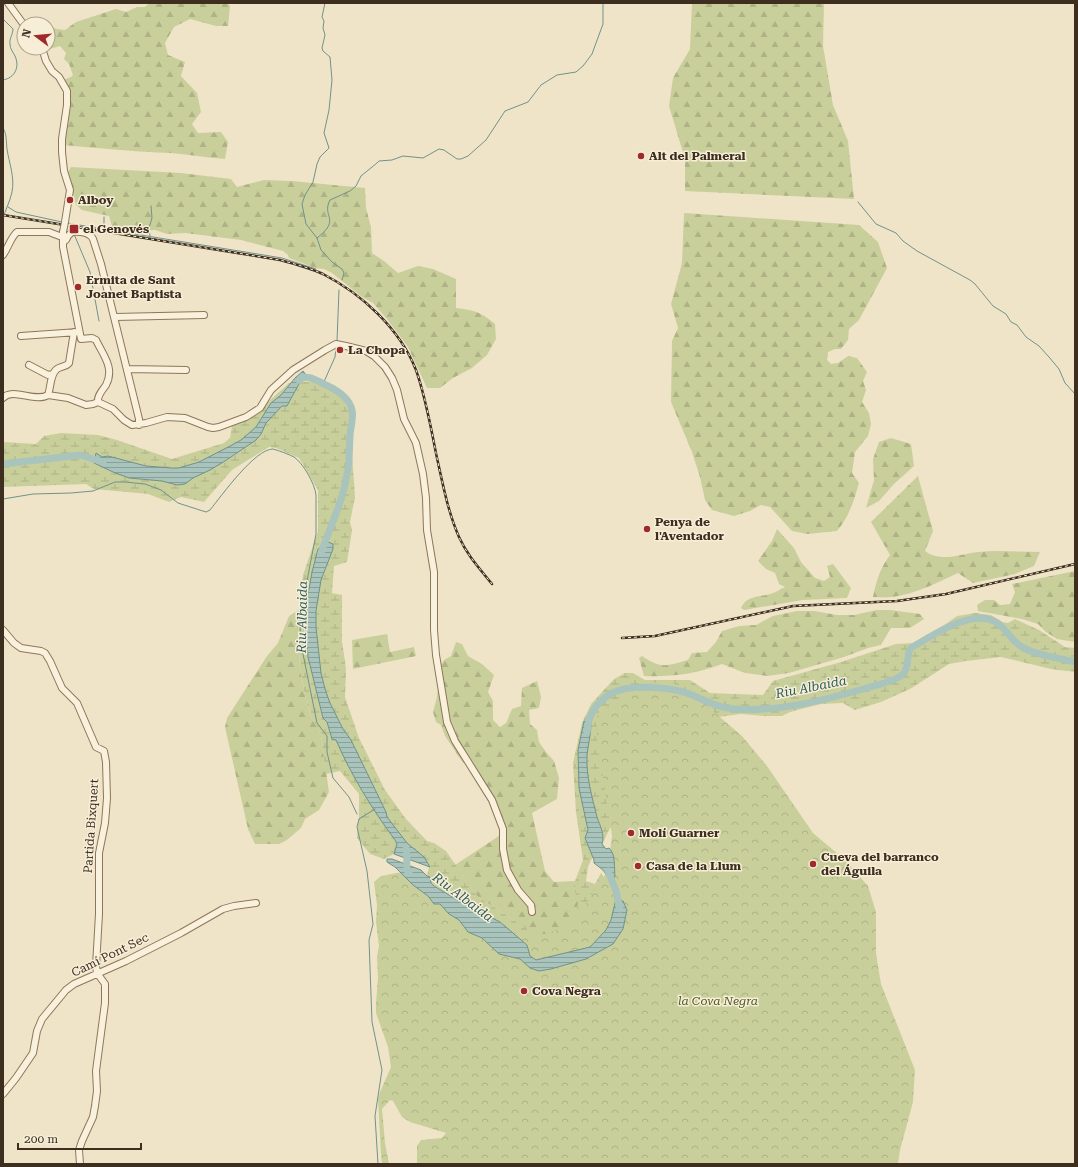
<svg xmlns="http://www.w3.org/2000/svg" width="1078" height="1167" font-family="'Roboto Serif',serif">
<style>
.forest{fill:url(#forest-firs)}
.wetland{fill:url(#wetland-marsh)}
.park{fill:url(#park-crowns)}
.water{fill:url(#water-rules);stroke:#6f938a}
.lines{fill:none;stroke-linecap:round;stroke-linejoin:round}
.stream{stroke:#6f938a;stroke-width:1}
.river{stroke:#a9c4bc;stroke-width:7}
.minor-casing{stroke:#8d765c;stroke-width:8}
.minor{stroke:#faf1dc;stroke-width:6}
.rail-casing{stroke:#3d2e20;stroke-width:2.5}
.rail{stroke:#f7eed8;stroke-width:1;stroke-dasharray:3;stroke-linecap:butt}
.minor-bridge-casing{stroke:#8d765c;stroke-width:8;stroke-linecap:butt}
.minor-bridge{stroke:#faf1dc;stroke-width:6}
.poi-dot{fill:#9e2a2b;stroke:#f7eed8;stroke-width:1.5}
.labels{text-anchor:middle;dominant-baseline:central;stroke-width:3;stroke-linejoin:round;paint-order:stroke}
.poi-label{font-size:12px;font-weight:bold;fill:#3d2e20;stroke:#f7eed8;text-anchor:start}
.street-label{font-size:12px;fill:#3d2e20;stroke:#f7eed8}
.park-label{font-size:12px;font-style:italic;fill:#4d5a26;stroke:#f7eed8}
.water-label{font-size:13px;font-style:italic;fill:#2f5d5a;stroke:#f7eed8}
</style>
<defs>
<pattern id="forest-firs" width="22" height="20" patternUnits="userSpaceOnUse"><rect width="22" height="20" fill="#c9cf9b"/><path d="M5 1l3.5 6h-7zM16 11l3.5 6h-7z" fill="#aeb285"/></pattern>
<pattern id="wetland-marsh" width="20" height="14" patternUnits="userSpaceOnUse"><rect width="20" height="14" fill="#c9cf9b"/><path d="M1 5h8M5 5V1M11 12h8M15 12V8" fill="none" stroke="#aeb285"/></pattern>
<pattern id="park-crowns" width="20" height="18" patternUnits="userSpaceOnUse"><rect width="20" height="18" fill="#c9cf9b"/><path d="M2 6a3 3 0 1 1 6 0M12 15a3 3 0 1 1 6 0" fill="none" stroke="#aeb285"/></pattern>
<pattern id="water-rules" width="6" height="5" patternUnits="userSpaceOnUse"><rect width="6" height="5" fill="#a9c4bc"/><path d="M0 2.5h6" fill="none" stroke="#8ba098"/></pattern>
</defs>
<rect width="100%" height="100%" fill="#f0e4c8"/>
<path class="forest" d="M149,3H227L230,6L228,26H216L190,19L174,27L165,43L168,55L185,62L181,76L197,93L201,112L192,124L198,133L221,132L228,142L225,159C206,158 188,154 170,153C135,152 99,148 63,145L69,97L63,80L71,77L73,75L69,64L64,59L66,53L60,46L46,50L44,48H48V26L57,29L65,30L76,22L116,9L126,12L137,7H145Z
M692,3H824L823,46L833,105L848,141L854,199L685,191V159L669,106L673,78L690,49Z
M71,167L181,173L231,179L237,187L264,180L292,181L365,188L366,208L371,227L372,253L384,261L398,273L418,266L433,269L456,279V308C474,310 481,312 495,324L496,339L487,355L472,368L453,378L440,388H427L408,347L387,319L373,303L362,297L332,273L324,269L315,268L289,258L288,255L283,251L241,240L185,233L167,234L155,230L123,232L113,230L109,216L82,210L76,205L68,172Z
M684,213L859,225L878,242L887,268L859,320L849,329L848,340L841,349H835L828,352L827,360L831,364L838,363L848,356L857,358L867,372L863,381L866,390L862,402L869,413L871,424L868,436L855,452L852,473L859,483C854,501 849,517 837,531L807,534L792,531L770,507L761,505L750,511L734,516L712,510L705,500L700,477L692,452L671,402L672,341L678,328L671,304L682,263Z
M891,438L911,444L914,466L894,484L879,501L866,508L874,480L873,459L879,442Z
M918,476L933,531L925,551C941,563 960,554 978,552C998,550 1019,552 1040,552L1034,566L1015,574L973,583L958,573C937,583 915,594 892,597C886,598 879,597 873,597C876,582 880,568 890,555L871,522Z
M777,529L794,548L801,562L815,578L824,581L830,577L827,566L833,564L851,588L847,598L803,600L744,610L741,608C746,596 759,597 770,594C775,593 780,589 785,587L779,584L775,573L766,569L758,561L772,541Z
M1075,571V642L1057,639L1046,632L1038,624L1022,619L978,611L977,605L985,600H994L1000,605L1010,604L1015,592L1012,584Z
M300,609L298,636L300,668L306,700L311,716L321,735L329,792L319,810L305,819L301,828L287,840L279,844H255L248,829L225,727L227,718L267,656L278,643L289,616Z
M877,610H890L920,614L924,619L910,628H891L881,645L868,648L844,657L789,673L767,676L745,673L722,664C697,674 671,677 644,676L639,658L642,656C661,669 666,666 688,660L692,653L707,652L716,642L722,631L739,626L756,625L773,616L797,611H814L837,615H854Z
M387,634L390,652L414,647L416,656L353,669L352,640Z
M456,642L462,644L468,656L482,664L494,675L488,692L493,701V720L500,727L506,723L512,709L521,706L522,688L537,681L541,697L539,708L529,710L530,724L537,730L539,742L546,752L554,761L559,778L557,799L532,813L545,871L554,882L575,881C574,893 577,893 579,903C581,915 576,925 572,935L532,940L518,923L477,896L455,865L505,832L472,764L463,763L445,736L441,725L436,722L433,712L437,697L440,666L444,660L451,656Z"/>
<path class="wetland" d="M314,381L340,394L349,410L355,497L350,522L352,530L347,562L334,566L332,593L342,595V641L346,669L345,697L359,738L385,790L406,819L427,841L434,843L446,851L477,896L518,923H524L532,940L523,943L438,888L431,883L427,876L429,867L394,854L384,859L370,854L357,838L359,814V794L340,771L326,774L321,735L311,716L306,700L300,668L298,636L303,575L318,531V490L299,458L276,448L269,447L232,470L204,502L181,497L169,502L148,494L94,489L86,484L3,487V442L36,444L44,436L61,433L98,435L117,440L172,459L224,443L230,438L232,426L249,419L289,383Z
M976,613L991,615L1002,622L1008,623L1015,619L1039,630L1065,647L1075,648V672L1051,669L1001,657L966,661L949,664L910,689L881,702L855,710L843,703L821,704L790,712L782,716H764L741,714L688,721L609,830L603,843L591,860L588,867L586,881L595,884L601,873L607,881L576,922L578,902L575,892V881L583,860L576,812L573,763L582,723L591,704L614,679L625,673H633L645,680H690L710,693L763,695L773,681L841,662L896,644L914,643L926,638L957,616Z"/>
<path class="park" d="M653,683H673L713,711L742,736L767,766L813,833L845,860L868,886L876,912V953L881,984L915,1070L913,1102L900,1150L898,1164H417V1146L421,1140L442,1138L446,1133L410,1122L402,1117L393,1101L390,1100L382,1109L385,1143L389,1164H382L381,1154L378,1099L380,1092L391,1067L388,1047L376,1013V1003L378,978L377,957L379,946L376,922L377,905L374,882L381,876L402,872L511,933L545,934L572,925L607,872L612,836L597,738V716L630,689Z"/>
<path class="water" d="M303,371L306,375L300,382L287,406H282L266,423L261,434L256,440L225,461L210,470L193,478L185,484L177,485L162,481L129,478L113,472L94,463L96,453L102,457L108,456L146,466L171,468H179L199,462L232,445L241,440L256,427L271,403L281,395L295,378Z
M328,542L333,544V549L321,580L316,611V627L321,673L325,689L330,703L343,729L351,740L386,812L387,817L407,843L424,857L430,867L394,854L397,844L395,840C372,809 351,775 336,740L332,739L327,722L323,718L308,657L305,624L306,606L312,572L318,549Z
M584,721L591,724C591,734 588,745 587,755C586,776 592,797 597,817C600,826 605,834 602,844L606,849L609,848C616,854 614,868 615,877L610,880L603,870L594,863V860L585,838L588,830L579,788L578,750Z
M387,859H392L421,870L427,876L430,877L431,883L434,886L459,901L500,922L527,945L530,956L536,960L590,947L606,930L611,920L616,899L623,901L627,910L623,929L613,944L586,959L551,969L539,971L530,968L520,959L499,954L482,938L468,932L459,920L449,914L440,904H434L428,896L413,885L395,867L387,862Z"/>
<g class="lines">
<path class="stream" d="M325,3L322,17L324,21L323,28L325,35L322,48L323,51L330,57L332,80L329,110L324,133L329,148L320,157L317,164L313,182L305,195L302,204L306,224L317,238L321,250L332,262L342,269L344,273L342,280
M3,19L13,29C13,34 9,39 10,44C10,49 13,52 15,56C20,67 15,78 3,80
M3,128C7,134 6,141 7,149C9,163 15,177 12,192C10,202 5,210 3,219
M858,202L876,224L896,233L903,241L917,251L970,280L975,284L993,306L1006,314L1011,322L1017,325L1026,337L1039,346L1049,357L1059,369L1065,383L1075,394
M8,207L16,212L62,222
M67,223L282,258L316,269
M104,228V217
M74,234L90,272L99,321
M150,236L149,228L152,218L151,206
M317,238C342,219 321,217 330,200L350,191L356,186L361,176L377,163L379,161L392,160L403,156L423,158L439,149L444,150L457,159H461L468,156L486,140L505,111L528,102L541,85L557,75L576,72L583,66L592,54L603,24V3
M337,341L339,290
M323,384L335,357L336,347
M3,499L33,494L71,493L93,491L115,482H125L145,484L161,490L178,503L206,512L210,510C222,495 255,449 273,449C280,451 288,454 294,457C303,463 315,484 316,495V534L301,612L300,634L303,654L317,723L327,736V752L333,778L349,797L357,814
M375,809L359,819L357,827L367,871L373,924L369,940L372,1022L382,1070L375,1116L378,1164"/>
<path class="river" d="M299,380C308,373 317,381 326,385C337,390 349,397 352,410C354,419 350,428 350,437C349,449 350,462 347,474C343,501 330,527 321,553
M3,464L80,455L103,462
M587,732C588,727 588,720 591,715C594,707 604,697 612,693C629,684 665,687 684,692C702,698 715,708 735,709C780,712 824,700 867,688C876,685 894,681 901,676C911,668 905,656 911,648C932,636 971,608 996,622C1006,628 1011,641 1022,647C1034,655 1060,658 1075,662
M406,849C408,856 406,863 407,870L409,872
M608,871L616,891L620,909"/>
<defs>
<path id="minor" d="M8,3L24,25
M42,48L46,61L52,71L59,77L67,91V105L62,139V152L64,171L70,190L65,222
M63,232V247L81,339L92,338L96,340C103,355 115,368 106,385C103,390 97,395 98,402L113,409L124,420L132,425L146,423L167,417L185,418L208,427L213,428L219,427L246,417L260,408L271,390L293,370L325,350L336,344L346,346L366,351L374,356L385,367L392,378L397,390L404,419L416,443L423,474L426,498L427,530L434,572V630L436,655L447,722L455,741L492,800L503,829V849L507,870L518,890L531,905L532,912
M63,242L66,240L68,236L72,232C79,231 90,232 93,239L101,264L139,419V425
M3,255C8,248 11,237 17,232H49L62,237
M115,317L204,315
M21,336L78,332
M29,365L48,375L53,374
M127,369L186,370
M48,395L68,398L86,405L93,404L98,402
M3,398C13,387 35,403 48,395C51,387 50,374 57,369C61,366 66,367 69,363L74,332
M3,630L14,643L21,648L41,651L45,653L50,661L62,688L77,703L96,747L104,751L106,762L107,798L105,823L99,853V914L96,966L97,973L105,984V1003L96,1071L97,1091L95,1106L93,1117L82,1141L79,1150L80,1164
M3,1094L16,1078L33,1053L37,1031L42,1019L66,990L74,984L126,961L181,933L223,909L234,906L256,903"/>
</defs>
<use href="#minor" class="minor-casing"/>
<use href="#minor" class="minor"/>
<defs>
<path id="rail" d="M3,215L280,260C295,264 310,268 323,274C362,294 400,329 416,370C426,398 431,429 437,458C443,485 448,512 459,537C467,555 480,569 492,584
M622,638L655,636L793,606L897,601L946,594L1075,564"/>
</defs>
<use href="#rail" class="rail-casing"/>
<use href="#rail" class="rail"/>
<defs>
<path id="minor-bridge" d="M63,232L65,222"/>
</defs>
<use href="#minor-bridge" class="minor-bridge-casing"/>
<use href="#minor-bridge" class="minor-bridge"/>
</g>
<g class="poi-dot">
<circle cx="641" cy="156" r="4"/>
<circle cx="70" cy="200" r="4"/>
<rect x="69" y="224" width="10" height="10" rx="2"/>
<circle cx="78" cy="287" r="4"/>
<circle cx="340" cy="350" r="4"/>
<circle cx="647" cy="529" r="4"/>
<circle cx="631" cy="833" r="4"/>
<circle cx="813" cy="864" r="4"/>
<circle cx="638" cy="866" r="4"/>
<circle cx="524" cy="991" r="4"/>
</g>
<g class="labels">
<g class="poi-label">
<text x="649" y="156">Alt del Palmeral</text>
<text x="78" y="200">Alboy</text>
<text x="83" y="229">el Genovés</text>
<text x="86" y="280">Ermita de Sant<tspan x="86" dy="14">Joanet Baptista</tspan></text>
<text x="348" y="350">La Chopa</text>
<text x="655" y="522">Penya de<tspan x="655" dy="14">l'Aventador</tspan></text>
<text x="639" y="833">Molí Guarner</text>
<text x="821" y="857">Cueva del barranco<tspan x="821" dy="14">del Águila</tspan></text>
<text x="646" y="866">Casa de la Llum</text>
<text x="532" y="991">Cova Negra</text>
</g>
<g class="street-label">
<text transform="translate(91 826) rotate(-86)">Partida Bixquert</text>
<text transform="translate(110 955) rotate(-26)">Camí Pont Sec</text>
</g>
<g class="park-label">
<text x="718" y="1001">la Cova Negra</text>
</g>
<g class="water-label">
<text transform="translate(302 617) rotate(-89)">Riu Albaida</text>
<text transform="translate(811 687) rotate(-11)">Riu Albaida</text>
<text transform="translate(463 897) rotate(37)">Riu Albaida</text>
</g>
</g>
<rect width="1078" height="1167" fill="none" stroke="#3d2e20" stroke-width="8"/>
<g transform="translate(36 36) rotate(286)"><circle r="19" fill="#f7eed8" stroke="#ada18e"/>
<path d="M0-3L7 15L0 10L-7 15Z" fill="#9e2a2b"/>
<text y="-6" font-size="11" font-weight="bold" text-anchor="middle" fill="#3d2e20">N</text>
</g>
<path d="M18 1143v6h123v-6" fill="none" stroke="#3d2e20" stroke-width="2"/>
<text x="24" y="1143" font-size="12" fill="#3d2e20" stroke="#f7eed8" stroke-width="3" paint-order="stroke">200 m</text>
</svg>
